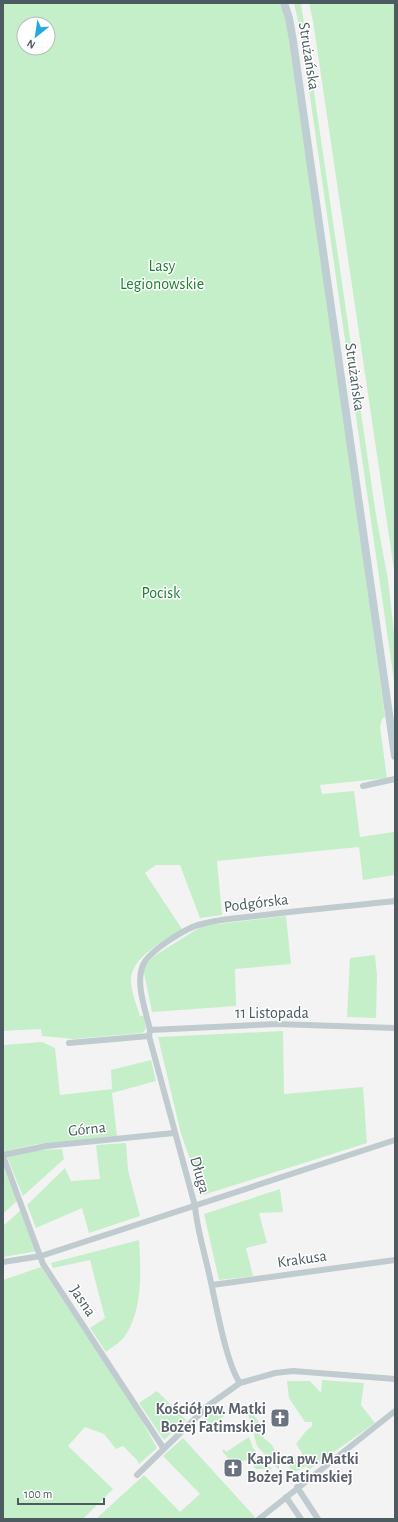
<svg xmlns="http://www.w3.org/2000/svg" width="398" height="1522" font-family="'Alegreya Sans',sans-serif">
<style>
.green{fill:#c4efc9;fill-rule:evenodd}
.lines{fill:none;stroke-linecap:round;stroke-linejoin:round}
.minor{stroke:#bfcbce;stroke-width:6}
.secondary{stroke:#bfced3;stroke-width:8}
.labels{text-anchor:middle;dominant-baseline:central;stroke-width:3;stroke-linejoin:round;paint-order:stroke}
.street-label{font-size:16px;fill:#4b5b5f;stroke:#fff}
.park-label{font-size:16px;fill:#1c8033;stroke:#fff}
.worship-label{font-size:16px;font-weight:bold;fill:#5b616d;stroke:#fff;text-anchor:end}
</style>
<rect width="100%" height="100%" fill="#f4f3f3"/>
<path class="green" d="M3,3L280,4L285,15L331,326L385,717L382,719L380,727L387,778L320,785L322,794L354,791L360,837L394,832L395,875L363,880L359,847L217,861L222,915L200,918L180,865H156L145,873L182,929C164,942 129,957 131,983C132,994 137,1006 140,1016H144L146,1029L142,1033L74,1039L42,1036L41,1029L3,1031ZM24,24H48V48H24Z
M294,3H301L376,515L388,580L395,641V688L301,34Z
M309,3H395V577L313,21Z
M286,916L291,964L235,969L236,1006L152,1012L143,968L154,956L202,926Z
M375,955L377,976L376,1018L347,1017L350,958Z
M283,1031L284,1094L363,1087L367,1143L203,1195L181,1134L158,1037Z
M42,1042L55,1048L60,1095L112,1089L111,1070L151,1060L156,1081L112,1093L117,1136L37,1144L3,1152V1045Z
M126,1143L128,1170L140,1216L89,1233L82,1208L36,1228L27,1205L65,1168L71,1181L100,1179L96,1145Z
M62,1149L64,1159L23,1196L7,1157L37,1150Z
M3,1166L17,1201L3,1214Z
M280,1189L283,1212L259,1213L267,1243L246,1248L253,1276L219,1280L204,1214Z
M21,1210L38,1251L3,1257V1226Z
M139,1240C141,1271 143,1309 125,1336C121,1342 112,1347 106,1352L90,1328L105,1318L90,1260L53,1268L51,1263Z
M41,1267L134,1407L157,1448L139,1464L137,1460L123,1446L116,1449L104,1434L85,1427L68,1446L113,1489L83,1519H3V1280Z
M322,1380L364,1383L361,1405L375,1423L310,1469L305,1466L298,1471H290L288,1456L294,1455L298,1464H301L302,1453L296,1444L306,1431L312,1426V1422H305L289,1398L287,1381H310L321,1393Z
M157,1391L186,1420L164,1440L139,1403Z
M245,1403L264,1429L258,1433L272,1445L274,1449L279,1452V1470L257,1446Z
M220,1405L227,1413L212,1427L204,1419Z
M249,1437L253,1448L272,1469H256L249,1460L231,1462L222,1451L224,1449L226,1452Z
M183,1438L255,1517L253,1519H96L144,1475L180,1512L200,1494L163,1456Z"/>
<g class="lines">
<path class="minor" d="M363,786L395,779
M150,1030L277,1024L395,1028
M69,1043L149,1036
M3,1155L46,1146L174,1133
M3,1156L43,1264L164,1449
M3,1262L41,1256L395,1140
M212,1285L395,1260
M240,1383C226,1363 216,1304 210,1278C205,1254 197,1230 195,1206L149,1036L150,1030C146,1011 135,984 143,965C149,951 187,927 202,924C219,919 238,918 256,916C302,910 349,906 395,901
M137,1475L209,1405L240,1383L275,1373L293,1371L395,1379
M297,1487L318,1519
M286,1497L301,1519
M259,1519L395,1411"/>
<path class="secondary" d="M284,3L289,18L293,41L395,756"/>
</g>
<defs>
<symbol id="church-square" viewBox="-11 -11 22 22"><rect x="-9" y="-9" width="18" height="18" rx="4" fill="#6b7280" stroke="#fff"/><path d="M-1.2-6h2.4v3.5h3.3v2.4h-3.3V6h-2.4V-.1h-3.3v-2.4h3.3Z" fill="#fff"/></symbol>
</defs>
<g fill-rule="evenodd">
<use href="#church-square" x="269" y="1407" width="22" height="22"/>
<use href="#church-square" x="222" y="1457" width="22" height="22"/>
</g>
<g class="labels">
<g class="street-label">
<text transform="translate(309 56) rotate(81)">Strużańska</text>
<text transform="translate(355 377) rotate(82)">Strużańska</text>
<text transform="translate(256 903) rotate(-7)">Podgórska</text>
<text x="272" y="1013">11 Listopada</text>
<text transform="translate(87 1129) rotate(-6)">Górna</text>
<text transform="translate(200 1175) rotate(74)">Długa</text>
<text transform="translate(302 1259) rotate(-8)">Krakusa</text>
<text transform="translate(83 1301) rotate(56)">Jasna</text>
</g>
<g class="park-label">
<text x="162" y="266">Lasy<tspan x="162" dy="18">Legionowskie</tspan></text>
<text x="161" y="593">Pocisk</text>
</g>
<g class="worship-label">
<text x="266" y="1409">Kościół pw. Matki<tspan x="266" dy="18">Bożej Fatimskiej</tspan></text>
<text x="247" y="1459" text-anchor="start">Kaplica pw. Matki<tspan x="247" dy="18">Bożej Fatimskiej</tspan></text>
</g>
</g>
<rect width="398" height="1522" fill="none" stroke="#4b5b5f" stroke-width="8"/>
<g transform="translate(36 36) rotate(210)"><circle r="19" fill="#ffffff" stroke="#b7bdbf"/>
<path d="M0-3L7 15L0 10L-7 15Z" fill="#23a8df"/>
<text y="-6" font-size="11" font-weight="bold" text-anchor="middle" fill="#4b5b5f">N</text>
</g>
<path d="M18 1498v6h86v-6" fill="none" stroke="#4b5b5f" stroke-width="2"/>
<text x="24" y="1498" font-size="12" fill="#4b5b5f" stroke="#ffffff" stroke-width="3" paint-order="stroke">100 m</text>
</svg>
